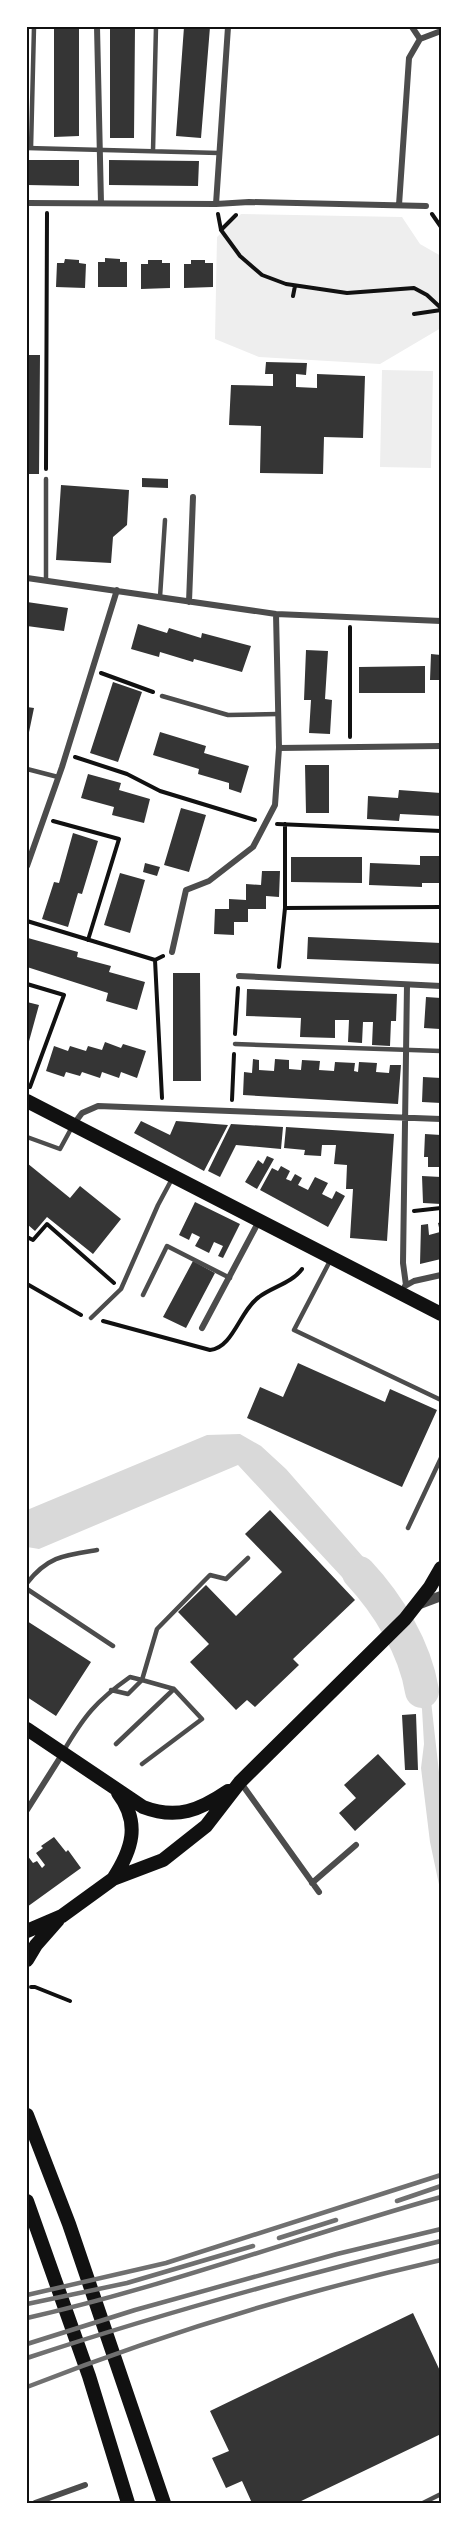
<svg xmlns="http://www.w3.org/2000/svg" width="468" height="2530" font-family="'Nunito Sans',sans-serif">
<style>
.green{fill:#eee}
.water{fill:#d9d9d9}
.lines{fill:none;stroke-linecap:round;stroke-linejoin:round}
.river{stroke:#d9d9d9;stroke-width:34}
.building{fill:#353535}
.path{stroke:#111;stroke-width:4}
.service{stroke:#4c4c4c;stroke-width:4.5}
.minor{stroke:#4c4c4c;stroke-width:6}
.tertiary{stroke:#4c4c4c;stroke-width:10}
.primary{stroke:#111;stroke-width:14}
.trunk{stroke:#111;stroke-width:14}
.rail{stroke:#707070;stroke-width:4.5}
.neatline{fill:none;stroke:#111;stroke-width:2}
</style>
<rect width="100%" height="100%" fill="#fff"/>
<path class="green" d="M241,214L402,217L420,244L441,256V328L380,364L259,357L215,339L217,237Z
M382,370L433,371L431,468L380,467Z"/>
<path class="water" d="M240,1434L261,1446L286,1469L399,1598L381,1619L238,1465L39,1549L27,1547V1510L207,1435Z
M412,1642L426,1674L431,1701L441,1790V1894L430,1842L421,1768L424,1744L422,1709L398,1656Z"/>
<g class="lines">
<path class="river" d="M359,1573C388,1604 415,1648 422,1691"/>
</g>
<path class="building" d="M54,27H79V136L54,137Z
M110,27H135L134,138H110Z
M184,27H210L201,138L176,136Z
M27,160H79V186L27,185Z
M109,160L199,161L198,186L109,185Z
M105,258L120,259V262H127V287H98V262H105Z
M65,259L79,260V263L86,264L85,288L56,287L57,263H64Z
M148,260H162V263H170V288L141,289V264H148Z
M191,260H205V263H213V287L184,288V264H191Z
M27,355H40L39,474H27Z
M266,362L307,363L306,375L296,374V387L317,388V374L365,376L363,438L324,437L323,474L260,473L261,426L229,425L231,385L273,386V374H265Z
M142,478L168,479V488L142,487Z
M61,485L129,490L127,525L113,537L111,563L56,560Z
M27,602L68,608L64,631L27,626Z
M138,624L167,633L169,628L201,638L202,633L251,646L242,672L194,659L193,662L160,652L159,657L131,649Z
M306,650L328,651L325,699L332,700L330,734L309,733L311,700H304Z
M431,654L441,655V680H430Z
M425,666V693H359V667Z
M113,682L142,692L118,762L90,753Z
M27,707L34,708L28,737L27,736Z
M160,732L206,746L204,753L249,766L241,793L229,789V783L198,774L199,769L153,755Z
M305,765H329V813H306Z
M88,774L121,783L119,790L150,799L144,823L112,815L114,807L81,798Z
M399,790L441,793V816L400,814L399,821L367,819L368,796L398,798Z
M181,808L206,815L189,872L164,865Z
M73,833L98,841L82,894L78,893L68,927L42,919L54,882L59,883Z
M420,856H441V883H422V887L369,885L370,863L420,865Z
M291,857H362V883L291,882Z
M145,863L160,867L157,876L143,872Z
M262,871H280L279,897L266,896V909H248V922H234V935L214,934L215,909H229V899L246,900V884L261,885Z
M120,873L145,880L130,933L104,925Z
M308,937L441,943V964L307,959Z
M28,938L78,952L77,957L111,966L109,972L145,982L137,1010L106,1001L108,993L27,967Z
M173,973H200L201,1081H173Z
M247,989L397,994L396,1021H391L390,1046L372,1045L373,1022H363L362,1043L348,1042L349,1020H335V1038L300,1037L301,1018L246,1016Z
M426,997L441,998L440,1029L424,1028Z
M27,1002L39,1005L28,1045L27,1044Z
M105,1042L121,1048L123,1044L146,1051L137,1078L121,1072L119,1078L102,1072L100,1078L82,1072L80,1076L66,1072L64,1077L46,1071L54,1046L68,1051L70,1046L86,1051L88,1046L102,1050Z
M253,1059L259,1060V1070L274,1071L275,1059L289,1060V1069L301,1070L302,1060L320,1061L319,1070L334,1071L335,1062L355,1063L354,1071L358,1072L359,1062L377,1063L376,1072L389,1073L390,1065H401L398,1104L243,1095L244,1072L252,1073Z
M423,1077L441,1078V1103L422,1102Z
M141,1121L170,1135L176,1121L228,1125L204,1171L134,1133Z
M231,1124L283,1127L281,1149L236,1145L220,1177L208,1171Z
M286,1127L394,1134L387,1241L350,1238L353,1189H346L347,1165L334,1164L336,1145H322L321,1156L304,1155L305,1150L284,1148Z
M425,1134L441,1135V1167H428V1157H424Z
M267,1156L274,1159L257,1189L245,1182L258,1160L263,1164Z
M27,1163L70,1198L80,1186L121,1219L93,1254L47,1217L35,1231L27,1224Z
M281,1166L290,1171L286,1179L291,1181L295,1174L302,1178L298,1185L308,1190L315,1177L328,1183L322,1194L332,1199L336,1191L345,1196L328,1227L260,1190L272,1168L278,1171Z
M422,1176L441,1177V1204L423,1203Z
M195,1202L240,1224L223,1258L218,1256L223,1246L214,1242L209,1253L195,1246L200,1237L192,1233L189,1240L179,1235Z
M441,1222V1259L420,1264L421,1225L428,1224L429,1235L440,1232L438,1223Z
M193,1261L215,1273L186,1328L163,1317Z
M298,1363L385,1402L390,1389L437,1410L402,1487L247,1418L260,1387L283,1397Z
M270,1510L355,1600L293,1659L299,1665L255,1707L247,1700L236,1710L190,1662L209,1644L178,1612L206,1585L236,1616L282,1572L245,1534Z
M27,1621L91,1662L56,1716L27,1697Z
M416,1714L418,1770H405L402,1715Z
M378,1754L406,1784L355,1831L339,1813L356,1798L344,1785Z
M54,1837L66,1852L68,1850L81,1868L27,1907V1855L33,1863L37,1861L42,1868L45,1865L36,1853L43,1848L41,1846Z
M413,2313L441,2373V2434L297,2503H252L242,2481L226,2488L212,2458L229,2451L210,2411Z"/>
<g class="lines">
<path class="path" d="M218,214L221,230L236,215
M432,214L441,227
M221,230L240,256L262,275L286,284L347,293L414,288L427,295L441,308
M293,296L295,286
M414,314L441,310
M46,469L47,213
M350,627V737
M101,673L153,692
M75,757L127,774L160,791L255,820
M53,821L119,839L88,940
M277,824L441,831
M285,908L441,907
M27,921L155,960L163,956
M155,960L162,1098
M279,967L285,908V824
M27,984L64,995L30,1087
M235,1034L238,988
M232,1100L234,1054
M414,1211L441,1208
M27,1237L33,1240L47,1224L114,1283
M27,1284L81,1315
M103,1321L210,1350C233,1348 240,1310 259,1297C272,1287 292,1283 302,1269
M31,1987H35L70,2001"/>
<path class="service" d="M27,148L219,153
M31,148L34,27
M153,151L156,27
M46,479V580
M160,597L165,520
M162,696L228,715L278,714
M27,769L58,777
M235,1044L441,1051
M27,1137L60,1149L72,1127
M331,1259L294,1330L441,1400
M143,1295L167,1246L230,1278
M91,1318L121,1289L158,1205L173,1177
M408,1528L441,1458
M27,1583C48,1556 65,1555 97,1550
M27,1589L113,1646
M116,1744L174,1689
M63,1752C84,1716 96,1701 130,1677L142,1680L128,1694L111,1690
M142,1764L202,1719L174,1689L142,1680L157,1629L208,1577L210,1575L226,1579L248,1558
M423,2503L441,2494"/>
<path class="minor" d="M97,27L101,203
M412,27L420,39
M27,203L216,204L249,202L426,206
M216,204L228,27
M399,205L409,58L420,39L441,31
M27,578L276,614L441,621
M189,602L193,497
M279,748L441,746
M27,866L62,767L117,590
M172,952L186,890L209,881L253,847L275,805L279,748L276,614
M239,976L441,986
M73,1125L82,1113L98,1106L441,1119
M406,1285L403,1263L407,985
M405,1286L414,1281L441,1275
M202,1328L259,1221
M241,1783L319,1892
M27,1810L63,1753
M312,1883L356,1845
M35,2503L85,2485"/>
<path class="tertiary" d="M417,1605L441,1596"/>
<path class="primary" d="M27,1101L441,1314"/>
<path class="trunk" d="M27,1729L143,1807C177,1820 200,1810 228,1791
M113,1879C132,1850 141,1823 118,1793
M27,1931L62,1916L113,1879L163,1860L206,1826L240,1782L405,1619L430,1587L441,1568
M27,1960L36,1945L58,1920
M27,2115L69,2224L164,2503
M27,2201L89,2376L128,2503"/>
<path class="rail" d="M397,2201L441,2186
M279,2238L336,2220
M27,2295L166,2263L441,2175
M27,2304L127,2283L253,2246
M27,2318C168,2286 302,2236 441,2197
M27,2344L135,2310L337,2254L441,2229
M27,2358C163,2313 302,2275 441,2241
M27,2387C162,2334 300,2292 441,2260"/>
</g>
<rect width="468" height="2530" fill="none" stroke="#ffffff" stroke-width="57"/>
<rect x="28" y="28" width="412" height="2474" class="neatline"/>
</svg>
